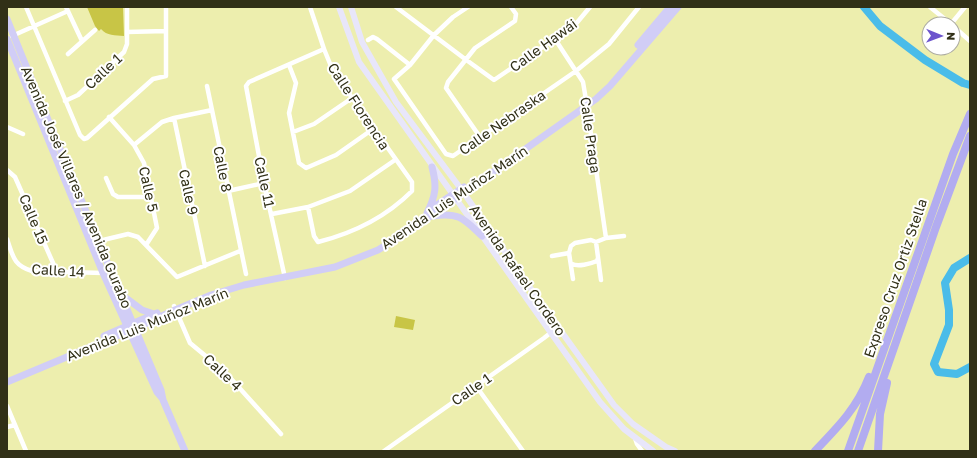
<svg xmlns="http://www.w3.org/2000/svg" width="977" height="458" font-family="'Golos Text',sans-serif">
<style>
.park{fill:#c8c546}
.lines{fill:none;stroke-linecap:round;stroke-linejoin:round}
.river{stroke:#4abce9;stroke-width:8}
.street{stroke:#fff;stroke-width:4.5}
.secondary{stroke:#e8e6fa;stroke-width:6}
.primary{stroke:#d1cdf6;stroke-width:7}
.highway{stroke:#b2acf0;stroke-width:8}
.labels{text-anchor:middle;dominant-baseline:central;stroke-width:4;stroke-linejoin:round;paint-order:stroke}
.street-label{font-size:14px;fill:#313017;stroke:#fff}
</style>
<rect width="100%" height="100%" fill="#edeeae"/>
<path class="park" d="M87,7H123L124,36C115,35 107,36 101,29L99,31L95,26Z
M396,316L415,320L413,330L394,327Z"/>
<g class="lines">
<path class="river" d="M864,7L880,26L925,60L963,83L970,85
M970,258L954,268L945,283L949,310V325L934,364L938,372L957,374L970,367"/>
<path class="street" d="M26,7L80,135L84,139L87,138L153,79L166,76V7
M66,7L82,41
M396,7L465,59L494,80L575,25L590,7
M468,7L453,17L434,35L410,65L394,79L446,154L453,156L576,71L609,44L639,7
M930,7L951,24
M951,24L965,7
M953,26L970,41
M127,32L166,31
M12,36L68,11
M555,39L583,82L586,100L606,238
M368,40L373,37L377,39L410,65
M68,54L95,30
M289,65L296,83L289,113L299,163L306,168L336,155L373,129
M207,86L246,274
M65,101L78,95L124,52L127,44V7
M109,117L134,145L144,163L157,228L146,245
M174,118L205,266
M7,127L23,134
M293,132L314,124L352,98
M480,137L446,88L448,82L475,48L515,21L516,14L511,7
M134,145L162,122L174,118L212,110
M7,170L15,177L57,272
M106,178L113,194L118,197H151
M228,191L264,183
M308,207L314,236L318,242C354,233 386,217 412,191V182L333,71L324,49L310,7
M272,214L308,207L350,191L395,160
M7,239C13,256 13,265 32,271L103,273
M99,241L128,234L138,237L177,277L240,251
M596,242L601,280
M552,256L569,253
M572,264C578,267 590,264 597,261L598,258
M285,278L264,183L246,86L249,82L324,49
M573,279L569,253L571,246L575,243L591,240L596,242L606,238L624,236
M174,306L190,343L225,372L281,434
M476,386L523,451
M7,406L26,451
M7,427L15,425
M635,438L637,444L642,451
M384,451L544,338L558,327"/>
<path class="secondary" d="M339,7L359,62L600,402L624,429L653,451
M351,7L362,42L396,102L461,189L538,299L614,405L633,424L666,447L675,451"/>
<path class="primary" d="M7,19C57,143 109,267 161,390L163,400L185,451
M7,39L103,273L157,392L162,398
M638,45L670,7
M434,207L464,187
M427,213C436,195 437,186 432,167
M433,216C460,212 464,219 482,236
M122,295L142,310L154,314
M104,336L157,313
M7,382L136,328L175,310L211,295L244,285L335,267L378,250L404,234L455,199L596,99L610,86L678,7"/>
<path class="highway" d="M815,451C838,427 857,408 869,377
M848,451L953,154L970,114
M858,451L936,227L970,136
M878,451L880,414L887,383"/>
</g>
<g class="labels">
<g class="street-label">
<text transform="translate(543 45) rotate(-36)">Calle Hawái</text>
<text transform="translate(103 71) rotate(-43)">Calle 1</text>
<text transform="translate(359 106) rotate(57)">Calle Florencia</text>
<text transform="translate(502 122) rotate(-35)">Calle Nebraska</text>
<text transform="translate(591 135) rotate(82)">Calle Praga</text>
<text transform="translate(223 169) rotate(79)">Calle 8</text>
<text transform="translate(265 182) rotate(78)">Calle 11</text>
<text transform="translate(77 187) rotate(67)">Avenida José Villares / Avenida Gurabo</text>
<text transform="translate(149 189) rotate(78)">Calle 5</text>
<text transform="translate(189 192) rotate(78)">Calle 9</text>
<text transform="translate(454 197) rotate(-34)">Avenida Luis Muñoz Marín</text>
<text transform="translate(34 219) rotate(67)">Calle 15</text>
<text transform="translate(58 270) rotate(3)">Calle 14</text>
<text transform="translate(518 270) rotate(55)">Avenida Rafael Cordero</text>
<text transform="translate(895 278) rotate(-71)">Expreso Cruz Ortiz Stella</text>
<text transform="translate(147 324) rotate(-22)">Avenida Luis Muñoz Marín</text>
<text transform="translate(223 372) rotate(43)">Calle 4</text>
<text transform="translate(471 389) rotate(-35)">Calle 1</text>
</g>
</g>
<rect width="977" height="458" fill="none" stroke="#313017" stroke-width="16"/>
<g transform="translate(941 36) rotate(91)"><circle r="19" fill="#ffffff" stroke="#adaca2"/>
<path d="M0-3L7 15L0 10L-7 15Z" fill="#6c54cd"/>
<text y="-6" font-size="11" font-weight="bold" text-anchor="middle" fill="#313017">N</text>
</g>
</svg>
